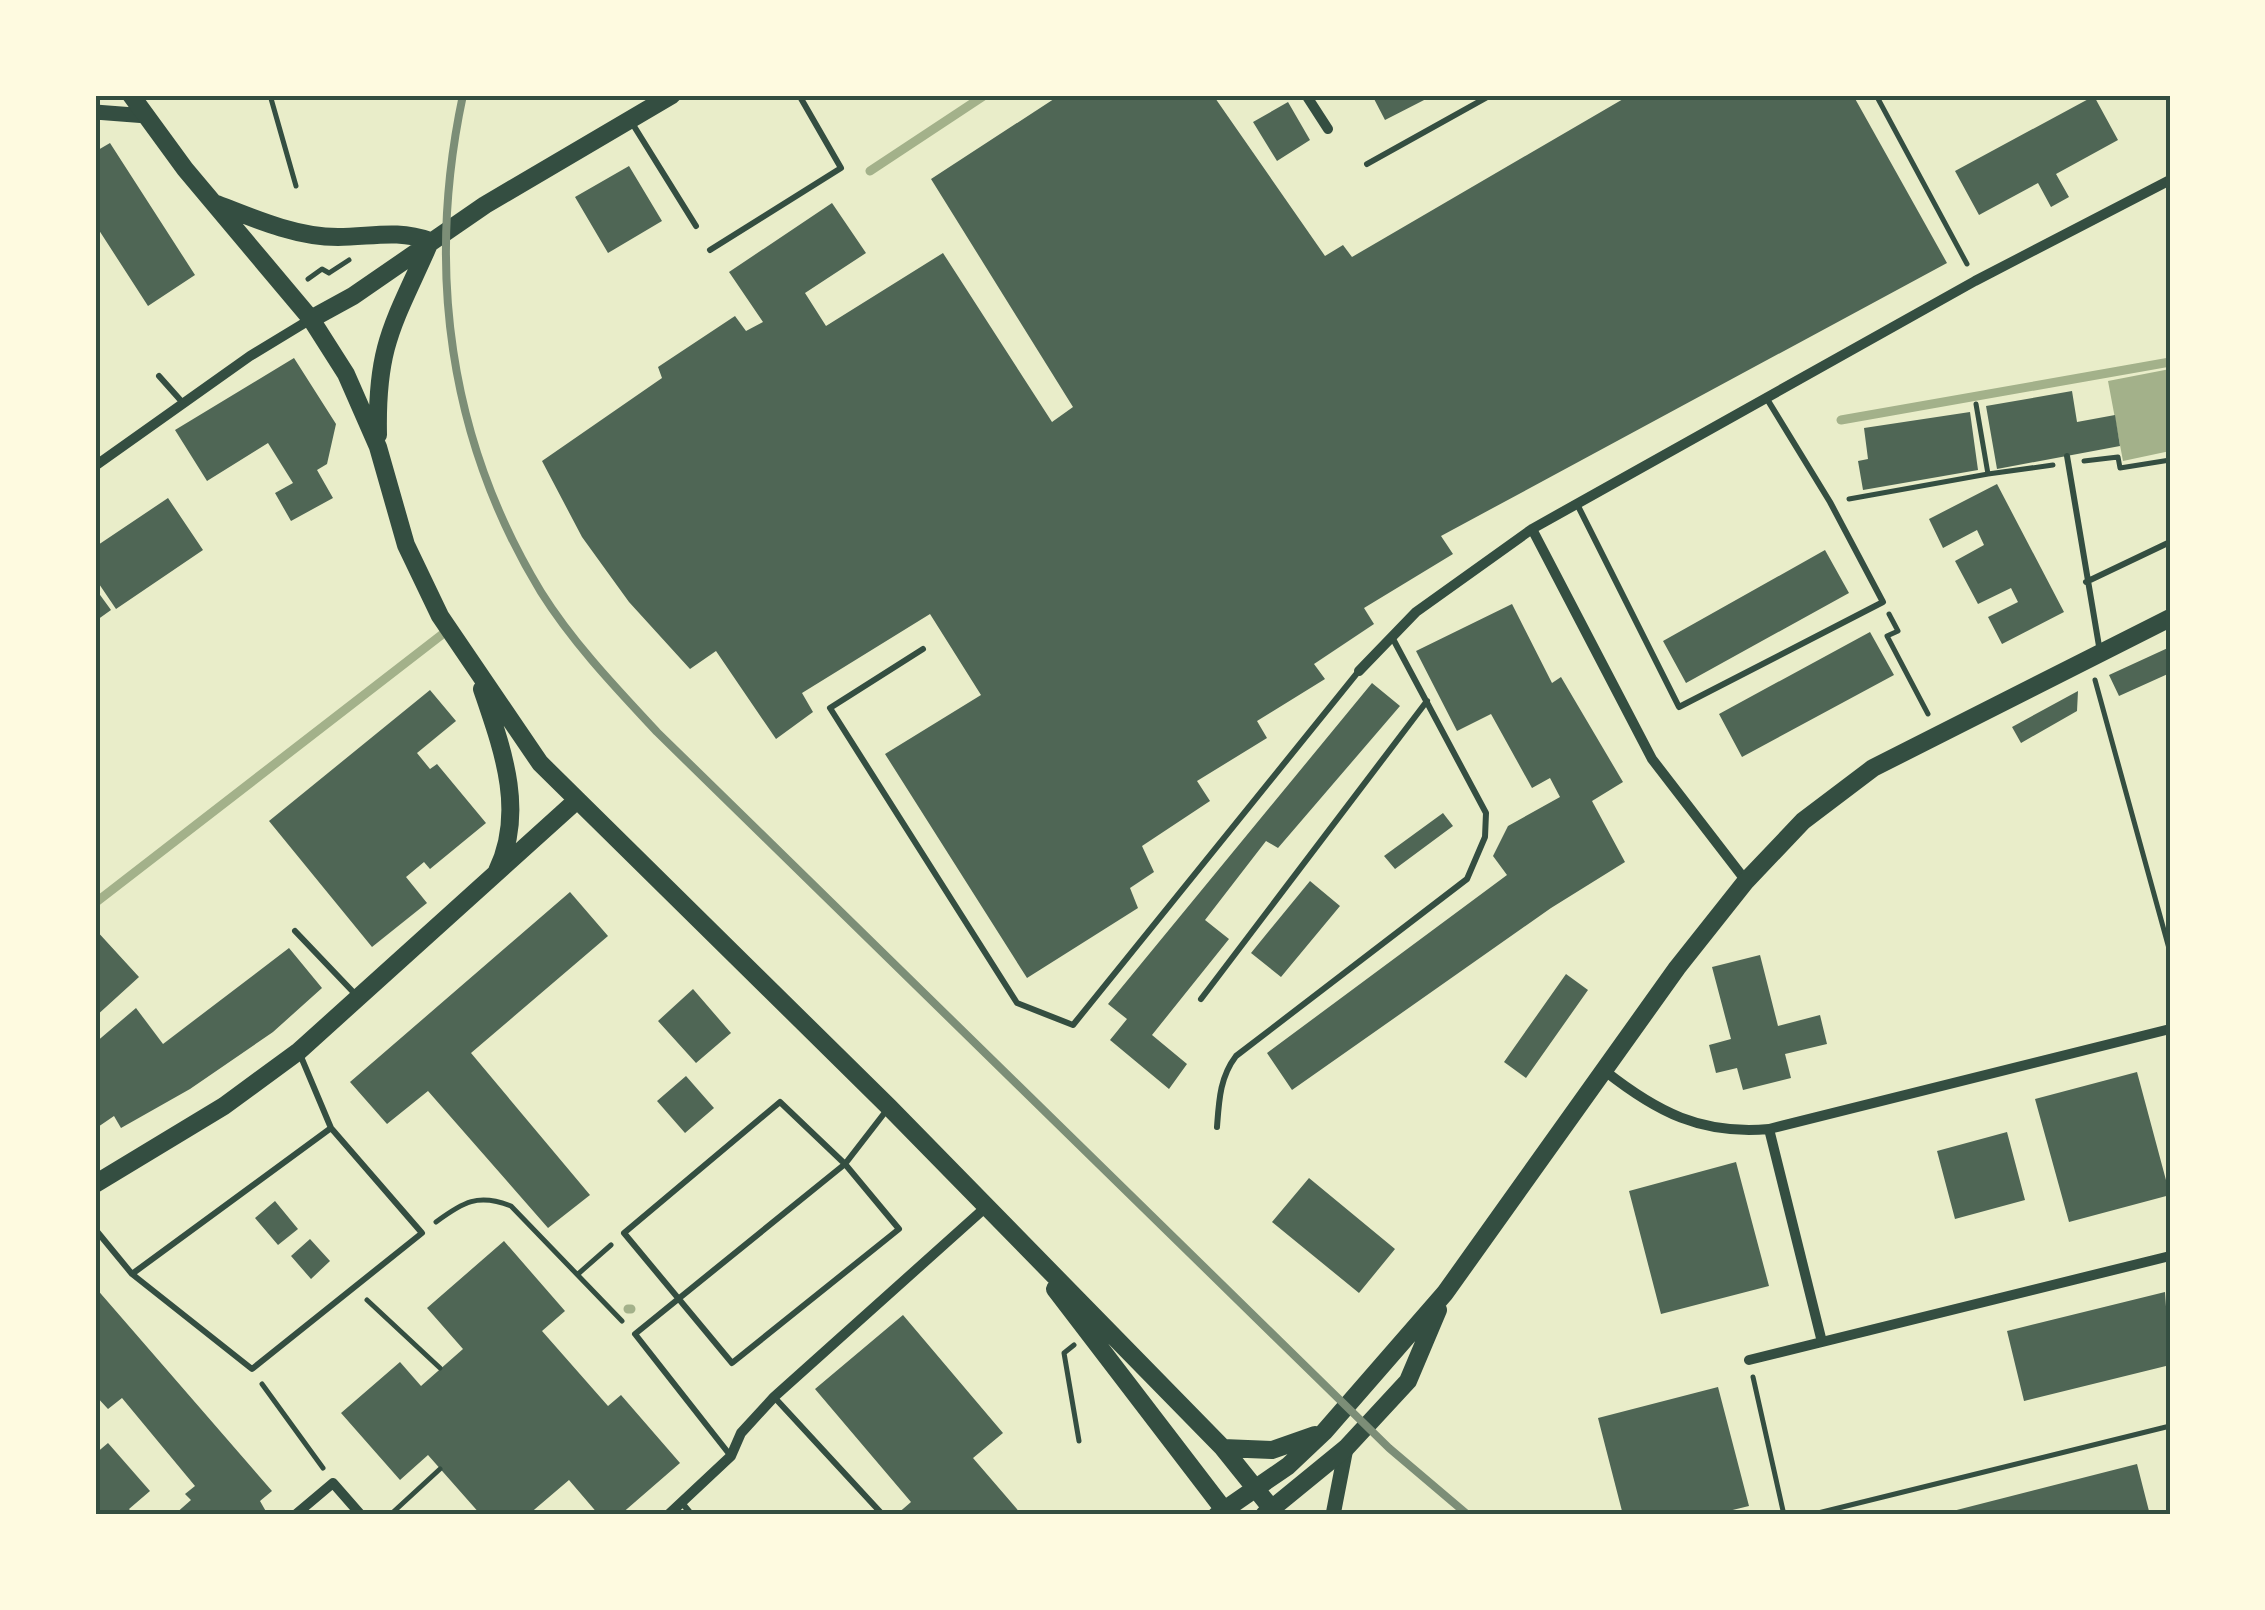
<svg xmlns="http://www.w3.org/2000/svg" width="2265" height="1610" font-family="Figtree,sans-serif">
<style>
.water{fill:#a3b18a}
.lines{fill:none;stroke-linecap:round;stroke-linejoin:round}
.stream{stroke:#a3b18a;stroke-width:9}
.building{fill:#4f6655}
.path{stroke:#344e41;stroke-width:5}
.service{stroke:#344e41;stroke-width:6}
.minor{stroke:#344e41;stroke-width:10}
.tertiary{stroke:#344e41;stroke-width:15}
.secondary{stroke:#344e41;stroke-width:18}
.rail{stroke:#7c8e77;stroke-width:8}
.neatline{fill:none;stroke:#344e41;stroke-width:4}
</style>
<rect width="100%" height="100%" fill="#e9edc9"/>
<path class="water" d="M2170,369V451L2123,461L2108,381Z"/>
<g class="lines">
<path class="stream" d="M870,171L985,95
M1841,420L2170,362
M95,903L444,633
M628,1309H631"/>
</g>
<path class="building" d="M1060,95H1213L1325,256L1343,245L1352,257L1630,95H1853L1947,263L1441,536L1453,554L1364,608L1374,624L1314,664L1325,679L1257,721L1267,738L1197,781L1210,801L1142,846L1154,872L1130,888L1138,908L1027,978L885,754L981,695L930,614L802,693L813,712L776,739L716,651L690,669L629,602L582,537L542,461L662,378L658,367L735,316L746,331L763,322L729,272L832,203L866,253L805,293L826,326L943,253L1052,422L1073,407L931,179Z
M1372,95H1427L1428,98L1385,120Z
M2094,96L2118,140L2056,174L2069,197L2051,207L2038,183L1979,215L1955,171Z
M1288,102L1310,140L1277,161L1253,122Z
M110,143L195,275L148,306L95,224V146L98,150Z
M629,166L662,221L608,253L575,197Z
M294,358L336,424L327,464L317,470L333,498L291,521L275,493L293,483L268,443L207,481L175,430Z
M2072,391L2077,422L2115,415L2120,446L1997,469L1986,406Z
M1970,412L1978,470L1863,490L1858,461L1868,459L1864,428Z
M1997,484L2064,612L2002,644L1988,617L2018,602L2011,588L1978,604L1955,561L1984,545L1977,530L1943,548L1929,519Z
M168,498L203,550L116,609L95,578V547Z
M1825,550L1849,593L1686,683L1663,641Z
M95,588L111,610L97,620L95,617Z
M1512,604L1552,683L1561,677L1623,782L1592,801L1625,862L1551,908L1292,1090L1267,1053L1507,875L1493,856L1508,826L1560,797L1550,778L1532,788L1491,714L1457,731L1416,651Z
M1870,632L1894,675L1742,757L1719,714Z
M2170,647V673L2119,696L2109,675Z
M1372,683L1400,706L1278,848L1266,841L1205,920L1229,939L1152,1035L1187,1064L1169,1089L1110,1040L1127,1019L1108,1004Z
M430,690L456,721L417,753L430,769L437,764L486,823L430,869L424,862L406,877L427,903L372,947L269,821Z
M2078,691L2077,711L2021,743L2012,727Z
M1443,813L1453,826L1395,869L1384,856Z
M1310,881L1340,906L1281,977L1251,953Z
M570,892L608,936L471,1053L590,1195L548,1228L428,1091L387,1124L350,1082Z
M95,929L139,977L95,1017Z
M289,948L322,988L273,1032L190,1089L121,1128L114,1116L95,1129V1043L136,1008L163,1044Z
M1760,955L1778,1026L1820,1015L1827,1044L1785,1054L1791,1078L1743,1090L1737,1068L1716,1073L1709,1045L1731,1039L1712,967Z
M1566,974L1588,990L1526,1078L1504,1062Z
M693,989L731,1033L696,1063L658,1021Z
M2137,1072L2170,1195L2069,1222L2035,1099Z
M686,1076L714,1108L685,1133L657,1101Z
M2007,1132L2025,1200L1955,1219L1937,1151Z
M1736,1162L1769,1286L1661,1314L1629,1191Z
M1309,1178L1395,1249L1359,1293L1272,1222Z
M275,1201L298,1229L278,1245L255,1218Z
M310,1239L330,1261L311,1279L291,1256Z
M504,1241L565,1311L542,1331L608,1406L621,1395L680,1463L620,1515H599L569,1480L528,1515H481L428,1455L400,1480L341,1413L400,1362L421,1386L463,1349L427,1308Z
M95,1287L272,1491L260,1501L268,1515H174L191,1500L185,1494L195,1486L122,1398L108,1409L95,1395Z
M2165,1292L2170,1365L2024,1401L2007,1331Z
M903,1315L1003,1433L973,1458L1022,1515H896L911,1502L815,1389Z
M1718,1387L1749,1506L1712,1515H1623L1598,1418Z
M108,1443L150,1491L129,1509L134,1515H95V1454Z
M2137,1464L2150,1515H1941V1514Z"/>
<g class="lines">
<path class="path" d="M270,95L296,186
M1876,95L1967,264
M329,273L349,260
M308,279L322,269L329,273
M1976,404L1988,474L2053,465
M2084,461L2118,457L2120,468L2170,460
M1849,499L1988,474
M1889,614L1898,631L1887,636L1928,714
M2095,680L2170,952
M436,1222C463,1202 478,1193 511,1206L622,1321
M578,1274L611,1245
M367,1300L440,1368
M1074,1345L1064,1353L1079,1441
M1753,1377L1784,1515
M262,1384L323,1468
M390,1515L440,1469
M1810,1515L2170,1426"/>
<path class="service" d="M632,123L696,226
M1367,164L1491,95
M710,250L841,168L799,95
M159,376L183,403
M2067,456L2100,652
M1577,504L1679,707L1883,602L1830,502L1767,399
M2086,582L2170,542
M923,649L830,708L1017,1003L1073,1025L1358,672
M295,931L356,995
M1201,999L1427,701
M780,1102L845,1164L899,1229L732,1363L624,1233Z
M1217,1127C1219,1100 1220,1077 1236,1056L1467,879L1485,837L1486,813L1392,637
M95,1229L132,1274L252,1369L422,1233L331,1128L299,1052
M132,1274L331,1128
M775,1398L883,1515
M730,1455L635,1334L845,1164L886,1111
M682,1503L692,1515"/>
<path class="minor" d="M1306,95L1328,129
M95,466L250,356L311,319
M1532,529L1652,759L1746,881
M1359,671L1416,612L1532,529L1975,281L2170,180
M1605,1071C1657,1112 1701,1135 1769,1129L2170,1029
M1769,1129L1822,1342
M1749,1360L2170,1256
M295,1515L333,1483L361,1515
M668,1515L731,1456L741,1433L774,1397L986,1207"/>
<path class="tertiary" d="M95,112L147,116
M1333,1515L1346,1448"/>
<path class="secondary" d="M131,95L185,169L311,319L346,374L378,447L406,545L440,616L540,763L889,1107L1223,1448L1272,1509
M217,204C255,219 297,237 338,237C371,237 397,229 430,241
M311,319L353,296L485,205L672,95
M378,435C376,343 395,322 430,242
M482,689C502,748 526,811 497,871
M95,1184L224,1106L299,1051L576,801
M1055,1289L1228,1515
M1223,1448L1272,1450L1315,1435
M1217,1515L1288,1466L1324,1432L1445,1293L1677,968L1746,881L1803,821L1873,768L2170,618
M1264,1515L1346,1448L1408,1381L1438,1310"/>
<path class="rail" d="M463,95C426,268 448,439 541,592C573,643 616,688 657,732L1389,1448L1468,1515"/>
</g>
<rect width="2265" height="1610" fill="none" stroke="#fefae0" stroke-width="195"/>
<rect x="98" y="98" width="2070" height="1414" class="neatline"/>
</svg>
